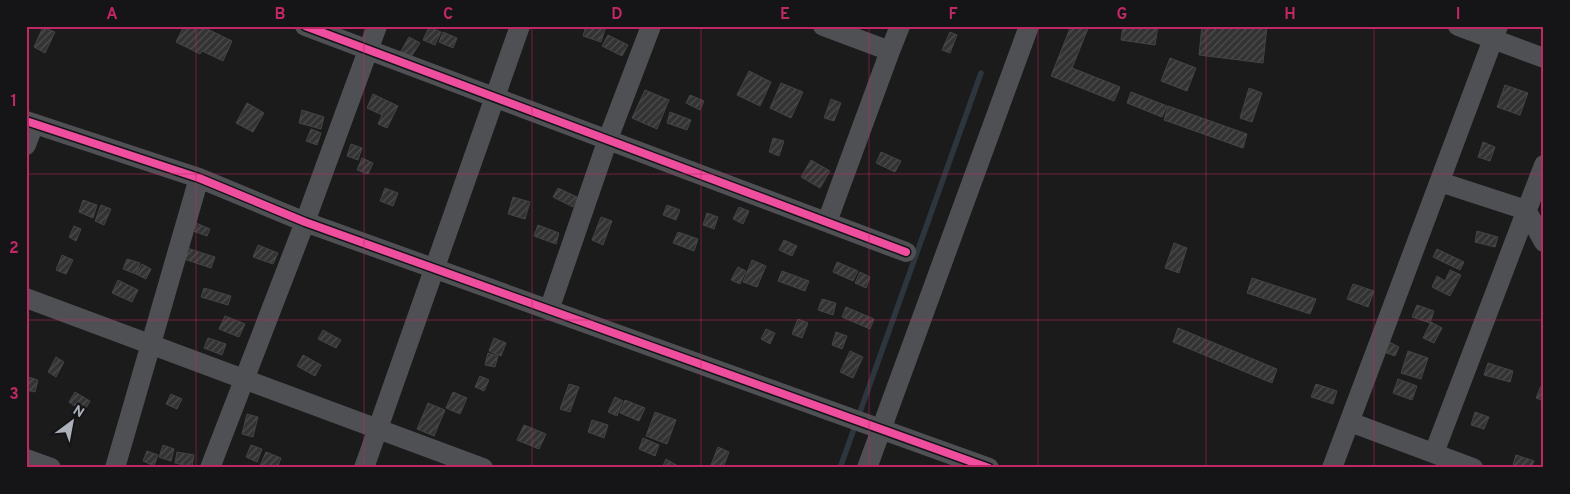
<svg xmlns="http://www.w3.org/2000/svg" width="1570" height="494" font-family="Overpass,sans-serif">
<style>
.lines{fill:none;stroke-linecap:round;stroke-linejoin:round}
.stream{stroke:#2d363d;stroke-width:5.5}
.building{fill:url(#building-hatch);stroke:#434447}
.minor{stroke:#4f5054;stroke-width:20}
.cycleway-casing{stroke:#151517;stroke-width:11}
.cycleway{stroke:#ef4d9e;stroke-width:8}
.grid{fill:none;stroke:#c02765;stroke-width:1;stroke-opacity:0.55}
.neatline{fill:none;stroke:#c02765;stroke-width:2}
.grid-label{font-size:16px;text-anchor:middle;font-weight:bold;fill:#c02765}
</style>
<defs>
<pattern id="building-hatch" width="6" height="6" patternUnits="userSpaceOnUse" patternTransform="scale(1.25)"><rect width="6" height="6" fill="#333"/><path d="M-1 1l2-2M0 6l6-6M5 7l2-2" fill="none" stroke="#4e4e4f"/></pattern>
</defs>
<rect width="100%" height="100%" fill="#1b1b1b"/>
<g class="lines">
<path class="stream" d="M840,468L981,73"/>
</g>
<path class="building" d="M184,26H201L232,41L223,61L202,51L200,54L176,42Z
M586,26H606L601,42L583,36Z
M1071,26H1089L1072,68L1120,87L1114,101L1051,76Z
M1123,26H1158L1155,45L1121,40Z
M1202,26H1267L1263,63L1199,55Z
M43,27L55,32L45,53L34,47Z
M429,27L441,32L435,45L423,40Z
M443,32L457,38L453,48L439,42Z
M950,32L957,35L950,53L942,50Z
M608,35L628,45L622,56L602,46Z
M409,37L420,43L411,57L401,51Z
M1170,58L1196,68L1187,91L1161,81Z
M749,71L771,82L760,106L737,95Z
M781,83L803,92L791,118L770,108Z
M1505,85L1528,93L1520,115L1497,107Z
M1249,88L1262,93L1252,122L1240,118Z
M645,90L669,100L657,129L632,118Z
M1131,92L1167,106L1162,117L1127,103Z
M373,94L398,106L387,128L378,124L382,115L367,108Z
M690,95L704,101L700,110L686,103Z
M831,99L841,103L834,121L824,118Z
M247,103L264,113L253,132L236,123Z
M1168,106L1247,134L1243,148L1164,120Z
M302,110L324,117L321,129L299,123Z
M670,112L691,120L687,130L667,123Z
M311,129L321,133L317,145L306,141Z
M773,138L784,141L779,156L769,152Z
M1483,142L1495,147L1490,161L1478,157Z
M351,144L362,148L358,160L347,156Z
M881,152L901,161L895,172L876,163Z
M362,158L373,163L368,174L357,170Z
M811,160L830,171L820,188L801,177Z
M385,188L398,193L393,206L380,201Z
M558,188L577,197L573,207L553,197Z
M513,197L530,202L525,219L508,214Z
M83,200L97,205L93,218L79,212Z
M101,205L111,209L104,225L95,221Z
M667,205L680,210L676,220L663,215Z
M739,207L749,211L743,224L733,219Z
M707,213L718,217L714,229L703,225Z
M601,217L612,221L603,245L592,240Z
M196,223L210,229L207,236L193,231Z
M538,225L559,233L556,244L534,236Z
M74,226L81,229L76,241L69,237Z
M1477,231L1498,237L1495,247L1475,242Z
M678,232L698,239L694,251L673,243Z
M784,240L797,246L792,256L779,250Z
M1174,243L1187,248L1179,273L1165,268Z
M258,245L278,253L273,264L253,257Z
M187,248L215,257L211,268L184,259Z
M1437,249L1464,262L1460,270L1433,257Z
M62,255L73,260L66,274L56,270Z
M127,259L140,263L136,274L123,269Z
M752,260L766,266L757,287L743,282Z
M837,262L858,271L853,281L833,272Z
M142,264L151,269L146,279L136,274Z
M738,267L746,271L740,284L731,280Z
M1450,270L1461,275L1450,296L1432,287L1437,276L1445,281Z
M782,271L809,281L805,291L778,281Z
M860,272L870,277L866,288L855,283Z
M1252,278L1316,299L1310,314L1247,293Z
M118,280L138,290L132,302L112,293Z
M1353,284L1374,291L1368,307L1347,299Z
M204,288L231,296L228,305L201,297Z
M822,299L836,303L833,315L818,310Z
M1417,305L1434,311L1430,323L1412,317Z
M846,307L874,319L870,329L842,317Z
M225,316L245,324L239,337L219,329Z
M798,319L808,323L802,338L792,334Z
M1431,322L1442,328L1434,343L1423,338Z
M1178,328L1277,369L1272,383L1173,342Z
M766,329L775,333L770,344L761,339Z
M323,330L341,340L336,348L318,339Z
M836,332L847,336L842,349L832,345Z
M208,338L226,344L222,355L204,348Z
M494,338L506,343L501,356L489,351Z
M1389,342L1399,347L1395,356L1384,352Z
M850,351L863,357L853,378L840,372Z
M1408,351L1428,358L1421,379L1401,373Z
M488,353L498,356L495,367L485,365Z
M303,355L321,365L315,376L297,366Z
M56,357L64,362L56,377L48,372Z
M1488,363L1513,371L1510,382L1484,375Z
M480,376L489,380L484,391L475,387Z
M28,377L38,380L35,392L26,390Z
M1398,379L1417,386L1412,400L1393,393Z
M569,384L579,387L570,412L560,409Z
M1316,384L1337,391L1333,404L1311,397Z
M1541,386L1544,387V401L1536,398Z
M75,392L90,401L84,412L69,402Z
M453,392L467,398L460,414L446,408Z
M171,394L182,399L177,409L166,404Z
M615,397L623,401L617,416L608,412Z
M625,400L645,408L639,421L620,413Z
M428,403L445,410L434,436L417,429Z
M655,412L676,420L667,444L646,436Z
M1475,412L1489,417L1484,429L1471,425Z
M247,414L258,417L253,437L242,434Z
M592,420L608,425L604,438L588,432Z
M524,425L546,434L539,449L517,440Z
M643,438L659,445L655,456L639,449Z
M163,445L174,449L171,461L159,457Z
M251,445L262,449L257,462L246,457Z
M718,447L729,452L723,468L711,465Z
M147,451L158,455L154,466L143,461Z
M177,452L194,455L192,467L175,463Z
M266,452L281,458L277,468H259Z
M1516,455L1534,461L1531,468H1521L1513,465Z
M666,459L678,466V468H662Z"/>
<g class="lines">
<path class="minor" d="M305,26L906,252
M823,26L890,51L900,26
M1458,26L1544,58
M26,121L199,178L305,222L989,468
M26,145L34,124
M1440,182L1526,210L1544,242
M827,222L890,51
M26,298L483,468
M549,310L608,139L651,26
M1350,422L1473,468
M1434,453L1544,165
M26,459L51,468
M115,468L199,178
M210,468L305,222L377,26
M364,468L520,26
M867,468L1029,26
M1332,468L1498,26"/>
<defs>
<path id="cycleway" d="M305,26L906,252
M26,121L199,178L305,222L989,468"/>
</defs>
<use href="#cycleway" class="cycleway-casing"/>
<use href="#cycleway" class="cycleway"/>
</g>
<path class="grid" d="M196,26V468M364,26V468M532,26V468M701,26V468M869,26V468M1038,26V468M1206,26V468M1374,26V468M26,174H1544M26,320H1544"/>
<rect width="1570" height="494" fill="none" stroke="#151517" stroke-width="55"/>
<g transform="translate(72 422) rotate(32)" stroke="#151517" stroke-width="4" paint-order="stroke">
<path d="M0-4L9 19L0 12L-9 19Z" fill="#acb1bb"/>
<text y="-8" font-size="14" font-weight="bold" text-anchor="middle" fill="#acb1bb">N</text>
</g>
<rect x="28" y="28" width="1514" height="438" class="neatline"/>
<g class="grid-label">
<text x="112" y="19">A</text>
<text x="280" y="19">B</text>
<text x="448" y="19">C</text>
<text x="617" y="19">D</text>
<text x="785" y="19">E</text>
<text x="953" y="19">F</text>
<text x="1122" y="19">G</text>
<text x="1290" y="19">H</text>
<text x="1458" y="19">I</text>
<text x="14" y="106">1</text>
<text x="14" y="253">2</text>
<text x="14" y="399">3</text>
</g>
</svg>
